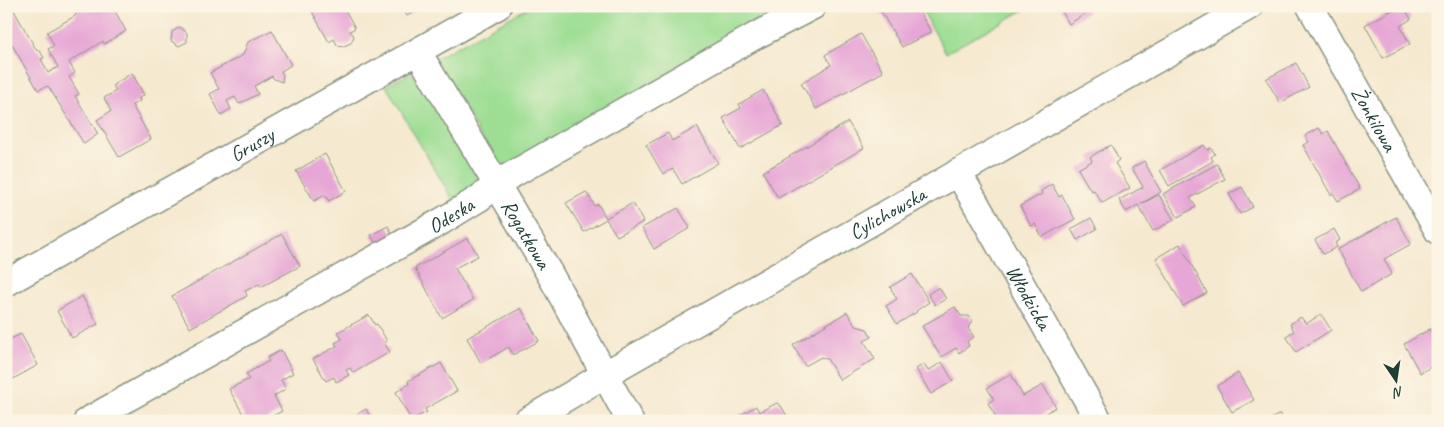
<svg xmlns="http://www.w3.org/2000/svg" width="1444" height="427" font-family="Caveat,sans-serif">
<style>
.green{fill:#9ede94;stroke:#5e8e64}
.building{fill:#e7a7d6}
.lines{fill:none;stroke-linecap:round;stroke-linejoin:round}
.minor-casing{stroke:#8a9382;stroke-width:29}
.minor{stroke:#fff;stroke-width:26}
.labels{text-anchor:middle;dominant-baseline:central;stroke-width:5;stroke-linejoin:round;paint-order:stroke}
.street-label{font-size:21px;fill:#1f3d34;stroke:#fcf5e5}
</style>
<rect width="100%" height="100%" fill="#fcf5e5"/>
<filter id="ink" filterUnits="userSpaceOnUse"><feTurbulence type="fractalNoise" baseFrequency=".02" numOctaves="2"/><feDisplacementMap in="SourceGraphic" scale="10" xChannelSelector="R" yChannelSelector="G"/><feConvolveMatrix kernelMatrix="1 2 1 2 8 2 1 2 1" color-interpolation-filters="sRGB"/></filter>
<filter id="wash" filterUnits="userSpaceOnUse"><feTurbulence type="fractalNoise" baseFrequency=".0096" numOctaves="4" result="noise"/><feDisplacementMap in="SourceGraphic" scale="20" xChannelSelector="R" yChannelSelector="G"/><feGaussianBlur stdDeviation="1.12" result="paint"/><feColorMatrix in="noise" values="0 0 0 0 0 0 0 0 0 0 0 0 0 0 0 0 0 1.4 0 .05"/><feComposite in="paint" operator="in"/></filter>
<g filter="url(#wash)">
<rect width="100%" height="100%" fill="#f5e9cf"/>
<path class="green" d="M531,6H756L766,21L500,169L434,59Z
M920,6H1031L946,53Z
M410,73L430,88L482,181L455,204L386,86Z"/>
<g id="blocks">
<path class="building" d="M91,6H112L126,31L104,44L103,41L69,62L75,73L69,77L79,94L75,96L98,134L84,144L48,86L38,90L6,34V10L12,7L37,51L39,49L44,58L41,59L48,73L58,67L48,49L54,46L47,32L75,16L78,9L81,7L87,8Z
M309,6H343L355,28L350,31L354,36L351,43L344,46L337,45L334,39L329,42Z
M402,6H425L407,16Z
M887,6H916L931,32L902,47L880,10Z
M1059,6H1085L1088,12L1069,24Z
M1400,6H1403L1411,19L1400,26L1410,44L1383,58L1365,25Z
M180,27L187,33V42L179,46L171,41L172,32Z
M272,30L291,65L281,71L283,75L282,82L274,79L272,76L254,86L258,94L239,104L235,97L227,101L231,109L221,115L210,94L219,89L210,73L243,55L248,42Z
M861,34L883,72L816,109L801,83L831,65L825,55Z
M1296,63L1309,87L1280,103L1266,79Z
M132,73L144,95L139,98L140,101L132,105L151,139L119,157L97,120L111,111L104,98L116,91L113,85Z
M763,90L783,125L740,149L723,118L741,108L739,104Z
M848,122L864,148L778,198L763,172Z
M697,127L718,163L682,184L673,169L663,174L646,145L668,133L672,141Z
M1319,128L1323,134L1328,131L1360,189L1338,201L1333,193L1331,195L1303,145L1309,142L1305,136Z
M1111,145L1119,160L1115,163L1130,188L1102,203L1094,190L1091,191L1078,169L1092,161L1090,157Z
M1204,145L1207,150L1211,148L1215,154L1211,157L1213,161L1169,186L1160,170Z
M325,154L346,191L329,201L325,195L314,201L296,171Z
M1144,161L1161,192L1141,204L1159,195L1174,220L1153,231L1138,205L1126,212L1119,200L1143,187L1132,168Z
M1217,164L1225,179L1190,198L1196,207L1178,217L1163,194Z
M1052,184L1059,197L1062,195L1075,219L1042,237L1035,224L1031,226L1020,206L1042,194L1041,191Z
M1242,187L1253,207L1240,214L1229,194Z
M586,192L595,206L598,204L606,218L633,203L643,222L617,236L606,219L584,232L566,203Z
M678,208L690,228L654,249L642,228Z
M1396,217L1411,244L1384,259L1392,274L1361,292L1338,249Z
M1091,218L1097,229L1077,240L1071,229Z
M388,226L394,237L377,246L371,235Z
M1334,229L1340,240L1335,243L1337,247L1323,254L1315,240Z
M282,234L300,266L261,287L259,284L245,291L247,296L190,328L172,296Z
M468,238L478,256L455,268L473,300L442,318L415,268Z
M1180,244L1207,293L1183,306L1156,258Z
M912,274L929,302L916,311L917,312L897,324L886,306L897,299L890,287Z
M939,287L946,299L935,305L928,294Z
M82,296L98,324L72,338L57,311Z
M955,307L961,316H969L972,321L968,328L974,337L967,341L969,346L959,353L956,348L941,357L922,326Z
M521,308L539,341L513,355L509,347L481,363L467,338Z
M847,312L856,326L867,329L872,337L864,341L875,359L840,380L827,359L821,357L805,366L793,345Z
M1321,314L1331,330L1296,352L1286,336L1294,331L1290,324L1301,317L1306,324Z
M369,315L375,325L377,324L387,341L384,343L390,352L353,373L350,368L346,370L349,375L336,382L334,377L326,381L313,359L337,346L335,343L342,339L338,332Z
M1430,329L1438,342V363L1420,373L1404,344Z
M21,334L38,365L6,383V341Z
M281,350L293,373L281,380L286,389L274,396L282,411L264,421H247L229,389L249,379L246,374L269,361L267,358Z
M942,362L953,381L931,394L916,369L924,364L928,371Z
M441,363L457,391L425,409L427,412L411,420L396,392L409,384L408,381Z
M1238,373L1254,400L1232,412L1217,386Z
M1011,374L1023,396L1043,385L1056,407L1032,421H998L988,403L994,399L987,388Z
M777,403L781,406L790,421H735L734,419L756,406L759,412Z
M366,409L372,421H345Z
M1280,414L1284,421H1272L1271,419Z"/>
</g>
</g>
<g filter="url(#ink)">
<use href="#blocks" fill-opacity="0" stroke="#8a9382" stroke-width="1"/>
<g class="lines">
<defs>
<g id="minor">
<path id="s1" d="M1310,6L1438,231"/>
<path id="s2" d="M418,52L551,276L630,421"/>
<path id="s3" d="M958,172L1099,421"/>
<path id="s4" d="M6,283L498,6"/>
<path id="s5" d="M87,421L442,221L478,199L508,177L755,36L813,6"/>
<path id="s6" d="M527,421L604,375L1250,6"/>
</g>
</defs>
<use href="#minor" class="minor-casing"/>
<use href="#minor" class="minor"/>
</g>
</g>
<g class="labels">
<g class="street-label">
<text stroke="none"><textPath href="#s1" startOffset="130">Żonkilowa</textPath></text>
<text stroke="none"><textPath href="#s4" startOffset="282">Gruszy</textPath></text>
<text stroke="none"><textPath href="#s6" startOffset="416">Cylichowska</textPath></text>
<text stroke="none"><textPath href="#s5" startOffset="418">Odeska</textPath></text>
<text stroke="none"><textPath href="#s2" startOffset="212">Rogatkowa</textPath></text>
<text stroke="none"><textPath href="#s3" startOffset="144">Włodzicka</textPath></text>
</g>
</g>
<rect width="1444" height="427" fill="none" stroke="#fcf5e5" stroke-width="25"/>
<g transform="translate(1396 380) rotate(167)" stroke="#fcf5e5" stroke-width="4" paint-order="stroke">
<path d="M0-4L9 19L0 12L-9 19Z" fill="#1f3d34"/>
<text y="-8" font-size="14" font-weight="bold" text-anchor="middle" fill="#1f3d34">N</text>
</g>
</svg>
